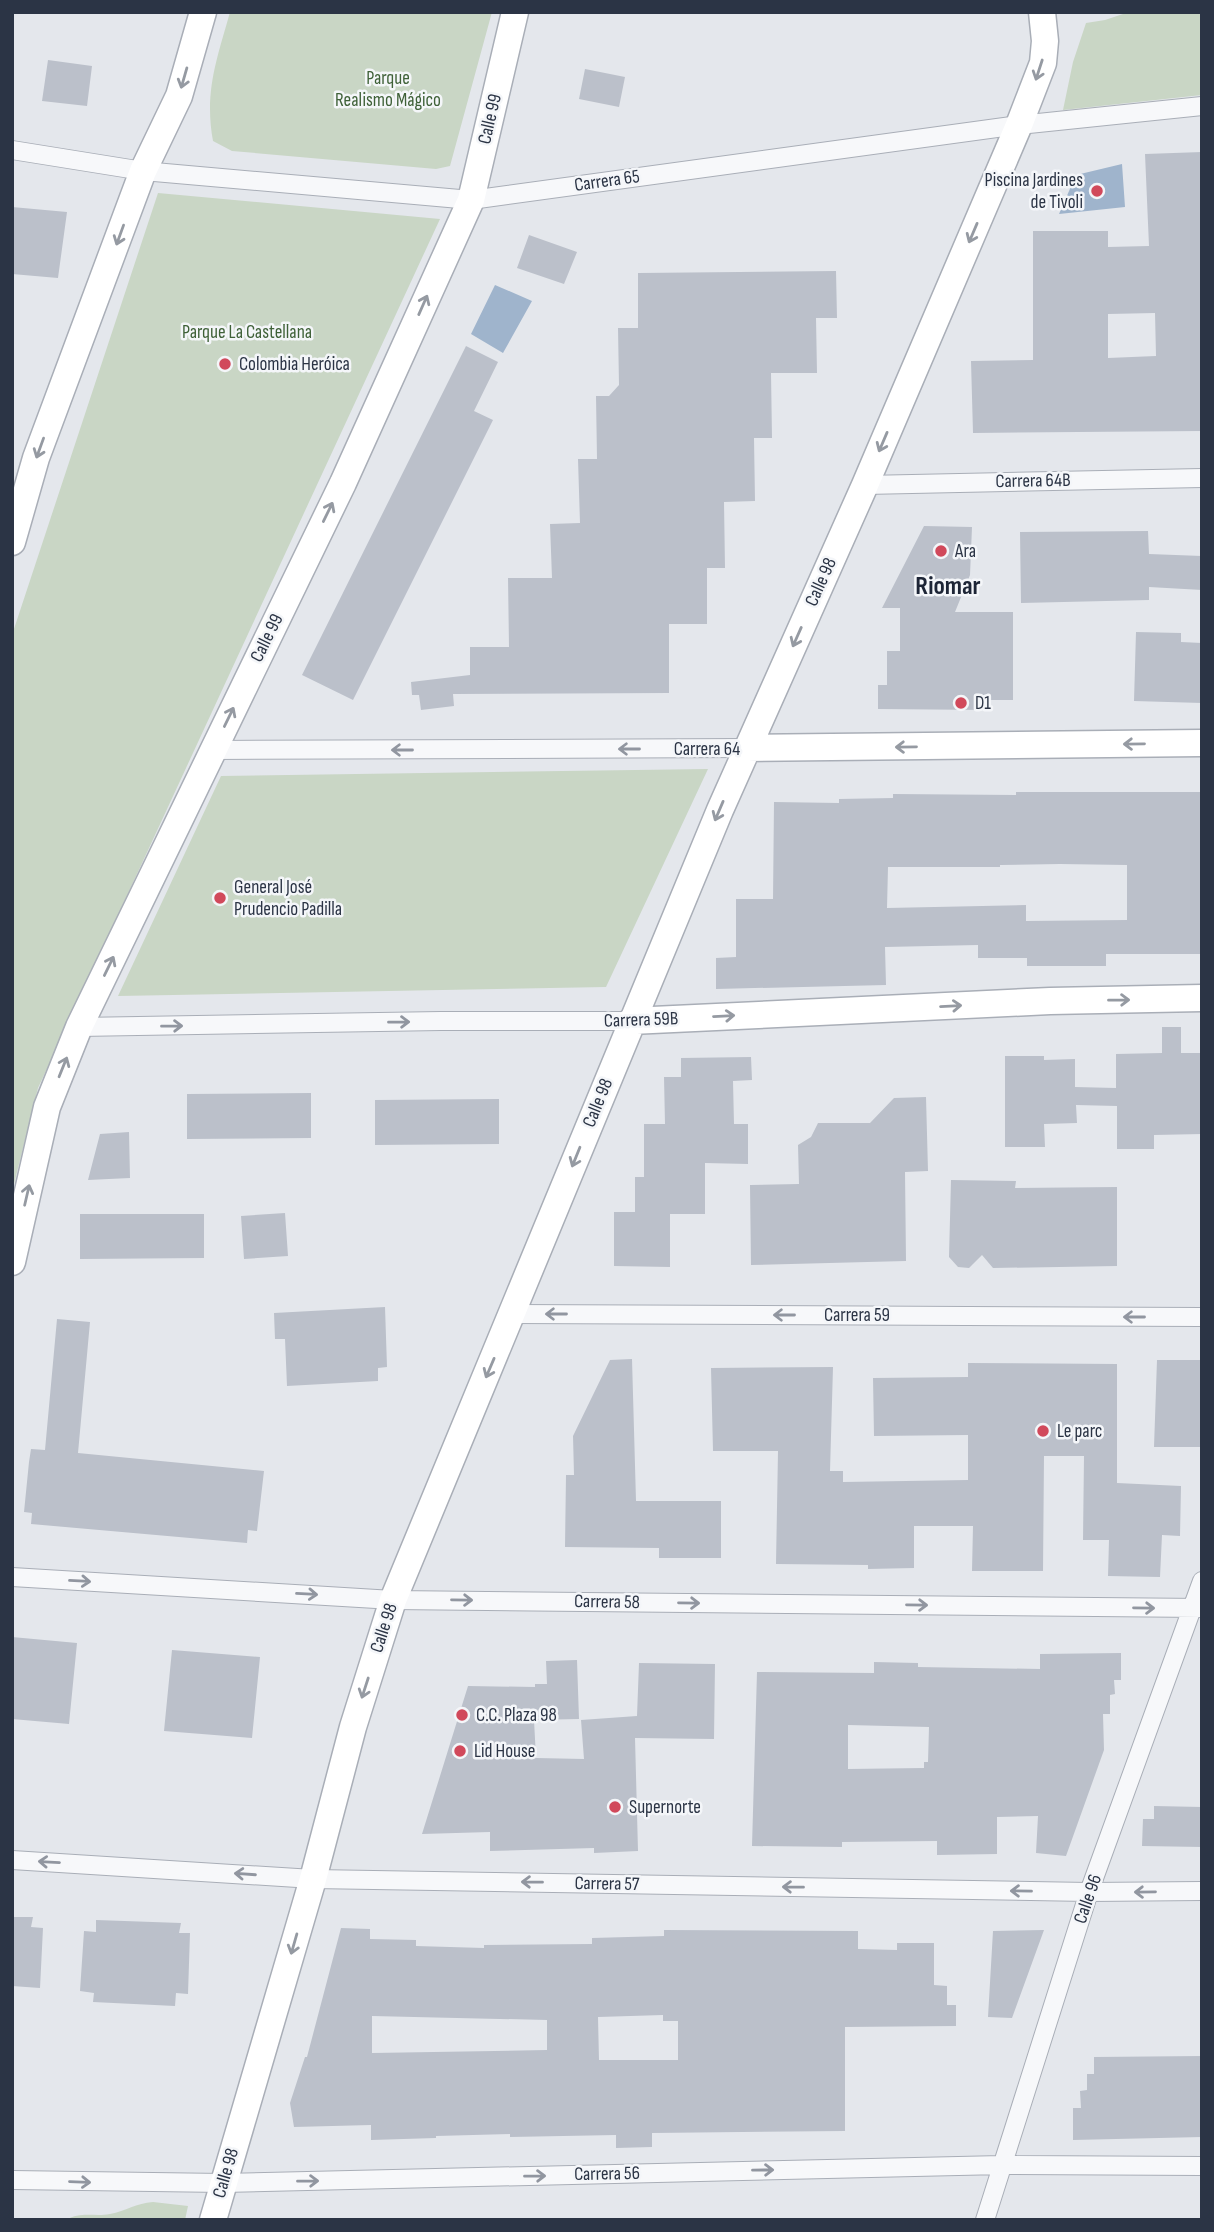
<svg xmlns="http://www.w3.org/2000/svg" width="1214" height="2232" font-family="'Sofia Sans Condensed',sans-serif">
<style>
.green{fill:#c9d6c5}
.water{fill:#9fb4cc}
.building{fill:#bbc0ca;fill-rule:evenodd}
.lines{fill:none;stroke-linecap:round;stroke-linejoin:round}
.street-casing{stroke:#a9aeb7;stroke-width:20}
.secondary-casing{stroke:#a9aeb7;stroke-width:29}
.street{stroke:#f7f8fa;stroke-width:18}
.secondary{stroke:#fff;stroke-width:26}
.oneway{stroke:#959aa2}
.oneway2{stroke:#9196a0}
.poi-dot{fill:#d1495b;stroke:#f4f6f9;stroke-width:2.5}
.labels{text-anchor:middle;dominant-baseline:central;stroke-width:5;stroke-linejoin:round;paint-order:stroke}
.park-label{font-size:19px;fill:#3f6138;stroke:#f4f6f9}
.street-label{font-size:19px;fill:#2b3445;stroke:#f4f6f9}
.poi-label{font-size:19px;fill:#2b3445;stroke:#f4f6f9;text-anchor:start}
.district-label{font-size:26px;font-weight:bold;fill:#1d2536;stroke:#f4f6f9}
</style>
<rect width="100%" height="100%" fill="#e4e7ec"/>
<path class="green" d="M230,12H492L450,166L436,169L232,151L213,141C204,92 217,59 230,12Z
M1129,12H1202V95L1063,110L1073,62L1086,23L1105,20Z
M158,193L440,219L38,1088L12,1192V635Z
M708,769L606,987L118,996L221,776Z
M153,2202L188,2206L185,2220H66C81,2211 94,2217 110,2214C126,2211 136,2203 153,2202Z"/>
<path class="water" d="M1122,164L1125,207L1059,214L1076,175Z
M495,285L532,301L503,353L471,334Z"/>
<path class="building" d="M48,60L92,66L87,106L42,101Z
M585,69L625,77L619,107L579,99Z
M1202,152V431L973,433L971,361L1033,360V231H1108V247L1149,246L1145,154ZM1155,313L1156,356L1108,358V314Z
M12,207L67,212L58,278L12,274Z
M529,235L577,252L564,284L517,268Z
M836,271L837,318H816L817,373H771L772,438H754L755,501L724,502L725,568H707V624H669V693L453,694L454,706L421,710L419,695H412L411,682L470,675V647H509L508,578H552L550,524L580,523L578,459H597L596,396H609L619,385L618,328H638V273Z
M466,346L498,362L474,411L493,420L353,700L302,675Z
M924,526L972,527L970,575L955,612H1013V700H987V710L878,709V685H887V651H900V608H882Z
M1148,531L1149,554L1202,556V590L1149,587V600L1021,603L1020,532Z
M1136,632L1181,633V642L1202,643V703L1134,701Z
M1016,792H1202V954H1106V966H1027V958H978V945L885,947L886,985L716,989V958L736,957V899H773L774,802L839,803V799L893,798V794L1016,795ZM1060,864L1127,865V920L1026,921V905L887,908L888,867H1000V865Z
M1162,1027H1181V1053H1202V1134L1154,1135V1149H1117V1106L1076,1105L1077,1123L1044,1124L1045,1147H1005V1056H1044V1060L1075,1059V1087L1116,1088V1054L1162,1053Z
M751,1057L752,1080L733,1081L734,1124H748V1164L705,1163V1214H670V1267L614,1266V1212H635V1177H644V1124H665L664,1077H681V1058Z
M311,1093V1138L187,1139V1094Z
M926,1097L928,1171L905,1172L906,1261L751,1265L750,1185L799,1184L798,1145L811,1137L818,1123H870L894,1098Z
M499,1099V1144L375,1145V1100Z
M129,1132L130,1178L88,1180L100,1134Z
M951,1180L1016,1181L1015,1188L1117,1187V1266L993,1268L982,1255L969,1268L958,1267L949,1257Z
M285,1213L288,1256L244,1259L241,1216Z
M80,1214H204V1258L80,1259Z
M385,1307L387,1367L378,1368V1381L287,1386L285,1339H275L274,1313Z
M57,1319L90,1322L78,1453L264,1471L257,1531L248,1530L247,1543L31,1524L32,1513L24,1512L29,1462L31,1449L45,1450Z
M632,1359L636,1501H721V1558H659V1548L565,1547L566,1475H574L573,1436L610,1360Z
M1157,1360H1202V1447H1154Z
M968,1363L1117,1364V1483L1181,1486L1180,1536L1162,1535L1160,1577L1108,1576L1109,1540H1083L1084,1456H1044L1043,1571H972L973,1526H914V1568L868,1569V1565L776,1564L778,1451H713L711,1368L833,1367L830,1471H843V1482L968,1480V1435L874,1436L873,1378L968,1377Z
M12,1637L77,1643L69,1724L12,1719Z
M172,1650L260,1657L252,1738L164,1731Z
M1121,1653V1680H1114L1115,1694L1110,1695V1714H1103L1104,1750L1066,1856L1036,1853L1038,1816L997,1817V1854L937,1855V1841L842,1842V1847L752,1846L757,1672L874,1673V1662L918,1663V1667L1040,1669V1654ZM848,1725L929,1727L928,1762H924V1768L848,1769Z
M577,1660L579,1719L534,1720L536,1758L584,1759L581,1720L637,1716L639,1663L715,1664L714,1739L635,1738L638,1851L594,1853V1848L490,1851V1832L422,1834L468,1686L535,1687V1684H547L546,1661Z
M1154,1806L1202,1807V1847L1142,1846L1143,1819H1154Z
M12,1917H33L31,1927L43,1928L40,1988L12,1986Z
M96,1920L181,1923L179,1933H190L188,1994L176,1993L175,2006L93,2002L94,1993L80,1991L84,1931L96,1932Z
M341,1928L370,1929V1939L416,1940V1946L484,1948V1945L592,1944V1938L664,1936V1930L858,1931V1949L897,1950V1943H934V1985L947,1986V2005H956V2026L845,2027V2131L652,2133V2147L616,2148V2135L510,2137V2134L436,2136V2138L371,2140V2125L294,2127L290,2103L305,2057H307ZM663,2015V2021H678V2060H599L598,2017ZM372,2016L547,2020V2050L372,2053Z
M1044,1930L1012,2018L988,2017L993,1931Z
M1202,2056V2137L1073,2140V2108H1081L1080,2091L1087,2090V2074H1094V2057Z"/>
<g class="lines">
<defs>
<path id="street" d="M12,150L143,171L471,200L1019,125L1202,106
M865,485L1202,478
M213,750L747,748
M79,1027L441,1021H631
M512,1314L1202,1317
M12,1577L393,1600L1202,1608
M12,1860L313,1879L1089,1892L1202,1891
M12,2180L223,2183L1002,2165L1202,2166
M985,2220L1089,1892L1202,1581"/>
<path id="secondary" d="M12,542L36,458L143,171L179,96L203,12
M747,748L1202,743
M631,1021L1050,1001L1202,998
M12,1262L47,1107L79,1027L343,483L471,200L515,12
M213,2220L313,1879L353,1727L393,1600L720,810L865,485L1019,125L1043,63L1045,41L1042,12"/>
</defs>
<use href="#street" class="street-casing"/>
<use href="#secondary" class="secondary-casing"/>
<use href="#street" class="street"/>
<use href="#secondary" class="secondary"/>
</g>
<defs><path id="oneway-shaft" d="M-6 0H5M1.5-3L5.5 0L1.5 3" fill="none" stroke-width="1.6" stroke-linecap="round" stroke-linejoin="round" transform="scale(1.75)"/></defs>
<g class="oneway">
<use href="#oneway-shaft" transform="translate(1039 70) rotate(108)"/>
<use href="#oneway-shaft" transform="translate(184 78) rotate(106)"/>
<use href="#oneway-shaft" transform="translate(973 233) rotate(113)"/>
<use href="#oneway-shaft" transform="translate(120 235) rotate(110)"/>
<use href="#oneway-shaft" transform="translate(423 305) rotate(-66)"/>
<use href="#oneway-shaft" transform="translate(883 442) rotate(113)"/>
<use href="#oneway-shaft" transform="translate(40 448) rotate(110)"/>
<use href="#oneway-shaft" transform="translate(328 512) rotate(-64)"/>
<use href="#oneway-shaft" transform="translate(797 637) rotate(114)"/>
<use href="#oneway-shaft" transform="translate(229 717) rotate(-64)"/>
<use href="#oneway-shaft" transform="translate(1134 744) rotate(179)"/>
<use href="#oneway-shaft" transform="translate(906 747) rotate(179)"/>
<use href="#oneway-shaft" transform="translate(719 811) rotate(113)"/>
<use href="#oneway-shaft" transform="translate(109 966) rotate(-64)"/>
<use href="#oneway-shaft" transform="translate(1119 1000) rotate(-1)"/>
<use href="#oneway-shaft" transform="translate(951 1006) rotate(-3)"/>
<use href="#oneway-shaft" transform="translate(724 1016) rotate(-3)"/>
<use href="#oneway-shaft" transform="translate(63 1067) rotate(-68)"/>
<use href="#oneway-shaft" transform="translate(576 1157) rotate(112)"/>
<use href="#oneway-shaft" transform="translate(27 1195) rotate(-77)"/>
<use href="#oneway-shaft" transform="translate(490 1368) rotate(113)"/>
<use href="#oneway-shaft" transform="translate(365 1688) rotate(108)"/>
<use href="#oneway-shaft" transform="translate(294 1944) rotate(106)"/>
</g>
<g class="oneway2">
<use href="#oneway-shaft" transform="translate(629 749) rotate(180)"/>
<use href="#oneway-shaft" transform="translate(402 750) rotate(180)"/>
<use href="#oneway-shaft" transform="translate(399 1022) rotate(-1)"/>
<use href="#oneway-shaft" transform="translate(172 1026) rotate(-1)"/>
<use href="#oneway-shaft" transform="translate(556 1314) rotate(-180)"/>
<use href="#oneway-shaft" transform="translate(784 1315) rotate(-180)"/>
<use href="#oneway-shaft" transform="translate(1134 1317) rotate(-180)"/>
<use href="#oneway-shaft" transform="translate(80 1581) rotate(3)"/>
<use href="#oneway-shaft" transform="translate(307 1594) rotate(3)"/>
<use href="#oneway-shaft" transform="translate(462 1600) rotate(1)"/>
<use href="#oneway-shaft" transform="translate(689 1603) rotate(1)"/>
<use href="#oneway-shaft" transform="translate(917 1605) rotate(1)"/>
<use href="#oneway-shaft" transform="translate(1144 1608) rotate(1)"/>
<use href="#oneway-shaft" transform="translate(49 1862) rotate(-177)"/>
<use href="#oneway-shaft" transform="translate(245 1874) rotate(-176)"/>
<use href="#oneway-shaft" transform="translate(532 1882) rotate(-179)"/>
<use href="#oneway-shaft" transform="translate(793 1887) rotate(-179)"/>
<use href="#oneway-shaft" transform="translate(1021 1891) rotate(-179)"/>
<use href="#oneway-shaft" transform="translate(1145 1892) rotate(179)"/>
<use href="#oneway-shaft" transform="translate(763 2170) rotate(-1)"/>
<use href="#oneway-shaft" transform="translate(535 2176) rotate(-1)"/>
<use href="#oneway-shaft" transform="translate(308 2181) rotate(-1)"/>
<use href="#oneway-shaft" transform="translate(80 2182) rotate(2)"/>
</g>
<g class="poi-dot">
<circle cx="1097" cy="191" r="7"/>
<circle cx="225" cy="364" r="7"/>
<circle cx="941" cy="551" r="7"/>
<circle cx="961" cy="703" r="7"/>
<circle cx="220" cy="898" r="7"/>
<circle cx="1043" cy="1431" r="7"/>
<circle cx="462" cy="1715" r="7"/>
<circle cx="460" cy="1751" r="7"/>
<circle cx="615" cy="1807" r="7"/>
</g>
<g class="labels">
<g class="park-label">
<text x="388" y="78">Parque<tspan x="388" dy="22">Realismo Mágico</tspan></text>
<text x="247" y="332">Parque La Castellana</text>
</g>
<g class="street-label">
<text transform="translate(490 119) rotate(-77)">Calle 99</text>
<text transform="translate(607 181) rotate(-8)">Carrera 65</text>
<text transform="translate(1033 481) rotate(-1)">Carrera 64B</text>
<text transform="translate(821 582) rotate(-66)">Calle 98</text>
<text transform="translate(267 638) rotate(-64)">Calle 99</text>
<text x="707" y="749">Carrera 64</text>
<text transform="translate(641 1020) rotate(-2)">Carrera 59B</text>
<text transform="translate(598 1103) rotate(-68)">Calle 98</text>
<text x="857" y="1315">Carrera 59</text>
<text transform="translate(607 1602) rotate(1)">Carrera 58</text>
<text transform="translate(384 1628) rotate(-72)">Calle 98</text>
<text transform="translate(607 1884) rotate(1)">Carrera 57</text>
<text transform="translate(1088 1899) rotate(-71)">Calle 96</text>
<text transform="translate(226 2173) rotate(-74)">Calle 98</text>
<text transform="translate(607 2174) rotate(-1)">Carrera 56</text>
</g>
<g class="poi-label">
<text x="1083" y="180" text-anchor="end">Piscina Jardines<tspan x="1083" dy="22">de Tivoli</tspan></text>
<text x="239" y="364">Colombia Heróica</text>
<text x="955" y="551">Ara</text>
<text x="975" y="703">D1</text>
<text x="234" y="887">General José<tspan x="234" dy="22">Prudencio Padilla</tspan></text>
<text x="1057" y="1431">Le parc</text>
<text x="476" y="1715">C.C. Plaza 98</text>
<text x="474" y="1751">Lid House</text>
<text x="629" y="1807">Supernorte</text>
</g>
<g class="district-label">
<text x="948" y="586">Riomar</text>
</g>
</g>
<rect width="1214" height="2232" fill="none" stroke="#2b3445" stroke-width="28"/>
</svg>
